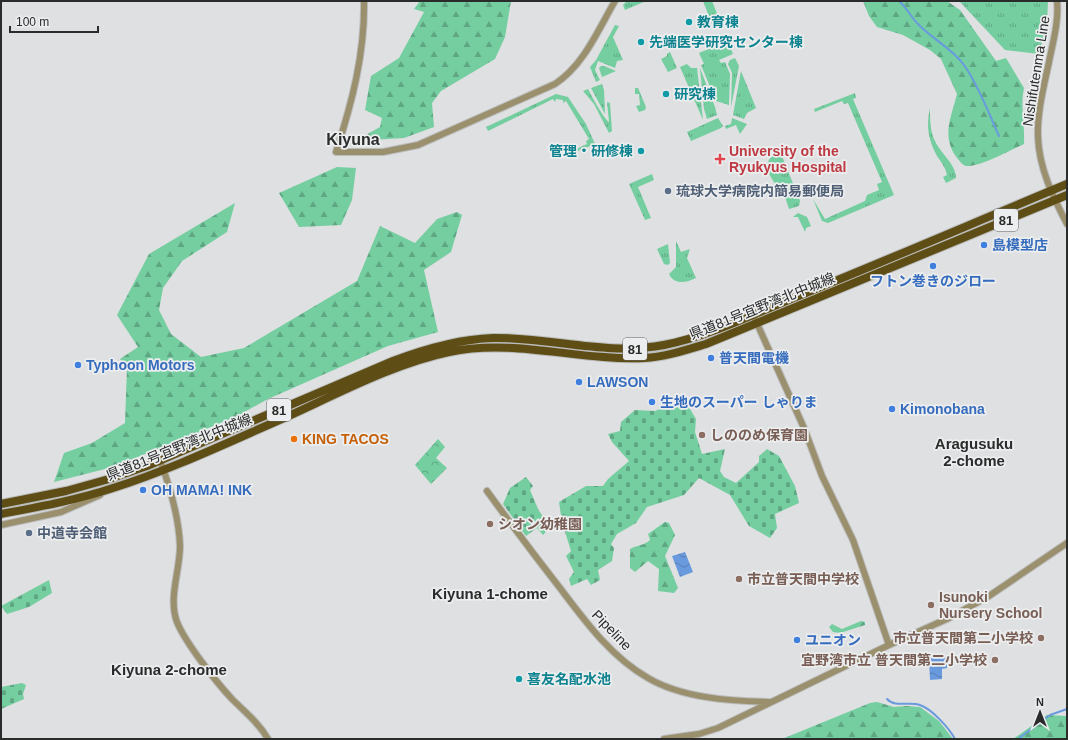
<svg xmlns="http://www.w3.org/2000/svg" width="1068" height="740" font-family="Helvetica,'Noto Sans JP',sans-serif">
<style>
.grass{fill:url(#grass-tufts)}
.forest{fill:url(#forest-firs)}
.cemetery{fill:url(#cemetery-stones)}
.park{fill:url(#park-crowns)}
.water{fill:url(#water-waves)}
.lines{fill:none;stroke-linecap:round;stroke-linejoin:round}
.stream{stroke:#699add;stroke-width:2}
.minor-casing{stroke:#bbbcbd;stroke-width:8}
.major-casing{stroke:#bbbcbd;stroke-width:10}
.minor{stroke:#9b906d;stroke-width:6}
.major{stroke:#5e4e15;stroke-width:8}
.culture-dot{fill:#0f9aa8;stroke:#ecedee;stroke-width:1.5}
.health-dot{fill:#e0444e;stroke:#ecedee;stroke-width:1.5}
.service-dot{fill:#5c6f8a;stroke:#ecedee;stroke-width:1.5}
.shop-dot{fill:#3f7fe0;stroke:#ecedee;stroke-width:1.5}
.education-dot{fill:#8d6e63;stroke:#ecedee;stroke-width:1.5}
.food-dot{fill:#e8710a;stroke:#ecedee;stroke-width:1.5}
.labels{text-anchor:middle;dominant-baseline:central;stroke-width:3.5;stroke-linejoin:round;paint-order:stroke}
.shield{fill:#ecedee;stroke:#646566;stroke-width:1}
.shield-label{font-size:13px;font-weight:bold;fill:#2a2b2b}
.culture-label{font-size:14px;font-weight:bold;fill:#0d838f;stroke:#ecedee;text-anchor:start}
.street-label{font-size:14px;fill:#2a2b2b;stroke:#ecedee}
.health-label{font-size:14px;font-weight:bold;fill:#be3a42;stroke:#ecedee;text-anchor:start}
.service-label{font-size:14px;font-weight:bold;fill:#4e5e75;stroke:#ecedee;text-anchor:start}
.shop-label{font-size:14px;font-weight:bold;fill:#366cbe;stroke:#ecedee;text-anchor:start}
.education-label{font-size:14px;font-weight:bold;fill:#785e54;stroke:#ecedee;text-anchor:start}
.food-label{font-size:14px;font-weight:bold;fill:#c56008;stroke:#ecedee;text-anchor:start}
.neighbourhood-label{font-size:15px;font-weight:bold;fill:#2a2b2b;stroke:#ecedee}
.quarter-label{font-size:16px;font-weight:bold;fill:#2a2b2b;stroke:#ecedee}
</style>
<defs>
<pattern id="grass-tufts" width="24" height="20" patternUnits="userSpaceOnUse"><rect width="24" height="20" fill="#74cea0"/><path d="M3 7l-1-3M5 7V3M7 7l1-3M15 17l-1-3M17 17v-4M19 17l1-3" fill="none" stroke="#5fa783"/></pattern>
<pattern id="forest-firs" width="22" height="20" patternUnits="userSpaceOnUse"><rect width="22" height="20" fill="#74cea0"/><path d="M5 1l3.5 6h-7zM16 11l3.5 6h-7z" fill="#5fa783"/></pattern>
<pattern id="cemetery-stones" width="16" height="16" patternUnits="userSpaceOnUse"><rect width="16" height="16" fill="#74cea0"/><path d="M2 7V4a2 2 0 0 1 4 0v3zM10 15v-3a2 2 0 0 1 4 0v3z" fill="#5fa783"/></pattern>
<pattern id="park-crowns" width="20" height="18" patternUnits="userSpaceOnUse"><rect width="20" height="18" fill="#74cea0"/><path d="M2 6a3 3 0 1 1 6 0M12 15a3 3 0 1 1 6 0" fill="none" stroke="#5fa783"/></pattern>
<pattern id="water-waves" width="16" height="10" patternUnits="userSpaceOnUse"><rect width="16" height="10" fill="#699add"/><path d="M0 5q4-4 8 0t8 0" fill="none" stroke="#577eb3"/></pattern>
</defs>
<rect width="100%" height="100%" fill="#dfe0e1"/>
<path class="grass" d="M627,1H646L625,10L623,5Z
M703,1H712L722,26L714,29Z
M959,1H1048L1047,22L1039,54L1005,50Z
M615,25L619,26L613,37L623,60L617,61L615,68L598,61L595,70L600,80L596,82L590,67L596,60Z
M728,41L733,54L719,60L721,63L725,62L730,74L729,105L716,101L701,65L704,64L699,53Z
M670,52L677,68L668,72L661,59L667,56V54Z
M735,58L739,66L731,107L732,73L728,64L730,60Z
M687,64L691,68H697L703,120L680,67Z
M601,66H604L616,71L602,77L599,68Z
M700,68L715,107L717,115L707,119L704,109Z
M741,71L756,108L747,113L744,119L733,115Z
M602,84L604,90L605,114L591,88Z
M635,88H638L646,107L645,110L639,112L636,106L640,105L639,94H635Z
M588,89C591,95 604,119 609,122L607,102L610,103L612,131L609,133L594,104L583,91Z
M855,93L856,98L853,99L894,195L828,223L822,221L813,199L825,219L865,201L867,195L879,190L877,184L882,182L848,103L844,104L842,101L815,112L814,109Z
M556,94L568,97L586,124L595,144L573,153L572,151L587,144L586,141L589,139L566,101L563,103V100L556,99L555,102L553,99L488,131L486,127Z
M930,108C930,120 930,131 935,141C941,154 956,164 956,178L946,183L943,177L947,175C946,168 941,162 937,156C928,139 926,126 930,108Z
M718,118L723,126L721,128L691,141L687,132Z
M732,118L747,124L740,134L736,125L726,129L725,126L731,124Z
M775,154L782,156L800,201L799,206L789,209C787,203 785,195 781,191C772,180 759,164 775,154Z
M652,174L654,180L638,187L651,218L645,220L629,184Z
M798,213L807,217L811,226L806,228L805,232L798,217H793Z
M676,241L681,252L690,249L687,258L696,278C686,283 674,285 669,274L676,267Z
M668,244L670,263L668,265L664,264L657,249Z"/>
<path class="forest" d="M420,1H511L505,37L495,59L441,91L432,103L434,127L404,138L355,141L380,127L382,118L365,110L371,76L399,58L424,12L414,9Z
M863,1H947L960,10L996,61L1006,58L1024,88C1020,107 1025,125 1024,144C1010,150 981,167 966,166C962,165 960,161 957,158C941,136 951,118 957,94L941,59L930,50L903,35L877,27L869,16Z
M337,167L356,168L352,200L341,225L299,227L279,193Z
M235,203L227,232L182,261L163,288L159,310L171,334L201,357L244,348L357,281L380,226L415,243L437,219L457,212L462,215L451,252L424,270L438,332L388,346L268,399L239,415L171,444L109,468L54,482L64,453L92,443L125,423L127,368L120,359L138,347L117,315L149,254Z
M665,522L669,523L675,535L665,556L678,588L674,593L658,591L659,569L648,561L635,572L630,568V549C637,545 643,546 650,540L648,534Z
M861,621L865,622V625L840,633L833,632L829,627L832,624L842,629Z
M877,702L894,707L906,706L920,707L939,721L953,739H782L870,703Z
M1047,715L1067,716V739H1013Z"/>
<path class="cemetery" d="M677,402L690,409L696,419L695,432L702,454L725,449L720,471L724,477L736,483L759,462V456L767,449L779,456L795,486L799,503L775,514L777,528L770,538L749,526L730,495L699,478L684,495L647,507L636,523L617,534L611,544L614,548L612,561L598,570L600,580L591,585L587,579L571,586L569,579L574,572L566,556L571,551L562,522L559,502L586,486H603L608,479L629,461L612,442L608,434L620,431L621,422L635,410L655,411Z
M526,477L533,486L530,490L539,511L551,526L543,535L537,528L526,536L503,504L510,488Z
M49,580L52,593L29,607L7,614L1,606Z
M22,683L26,685L23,694L24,699L1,709V687Z"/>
<path class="park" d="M438,439L445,447L436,458L447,468L431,484L415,465Z"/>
<path class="water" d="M685,552L693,572L680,577L672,556Z
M947,657V668L942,669V679L930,680L929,658Z"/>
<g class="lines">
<path class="stream" d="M899,1C907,8 911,17 918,24C932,39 952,48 964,65C979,86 988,112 999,136
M887,699C895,708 910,701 920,705C932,709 949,728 955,739
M1018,739L1050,715L1067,709"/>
<defs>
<path id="minor" d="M364,1C365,53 352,103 336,152H383L418,145L555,84C584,65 598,30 615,1
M1057,1C1059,21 1053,42 1049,62C1044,86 1037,112 1038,137C1039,168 1053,197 1067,224
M755,319L804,428L822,476L853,540L889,645
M160,460C170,487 179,518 180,546C180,571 168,598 177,622C185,642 216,682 232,699C245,712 259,723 268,739
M487,491C511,524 535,556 560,588C585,621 611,657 648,678C682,698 730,701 769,702
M1,525L61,512L100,495
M664,739L699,734L718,728L889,645L949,618L989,596L1067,543"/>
<path id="major" d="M1,504L66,491L109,479L147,466L393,361C425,349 459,339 493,338C551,337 606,356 664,345C708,337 758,312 801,295C890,259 978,221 1067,184
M1,514C38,507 77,500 113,488C170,470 229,442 284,418C335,395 395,363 449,352C514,338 579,361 644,358C665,357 686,350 706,344L1067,195"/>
</defs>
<use href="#minor" class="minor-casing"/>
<use href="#major" class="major-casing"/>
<use href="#minor" class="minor"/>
<use href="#major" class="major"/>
</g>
<g class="culture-dot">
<circle cx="689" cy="22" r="4"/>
<circle cx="641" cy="42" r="4"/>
<circle cx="666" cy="94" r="4"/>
<circle cx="641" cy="151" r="4"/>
<circle cx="519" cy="679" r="4"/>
</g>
<path class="health-dot" d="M718 153h4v4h4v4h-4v4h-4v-4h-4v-4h4z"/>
<g class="service-dot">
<circle cx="668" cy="191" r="4"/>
<circle cx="29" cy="533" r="4"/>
</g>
<g class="shop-dot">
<circle cx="984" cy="245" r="4"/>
<circle cx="933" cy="266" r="4"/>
<circle cx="711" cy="358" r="4"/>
<circle cx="78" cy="365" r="4"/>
<circle cx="579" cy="382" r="4"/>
<circle cx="652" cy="402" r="4"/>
<circle cx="892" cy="409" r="4"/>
<circle cx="143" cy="490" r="4"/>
<circle cx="797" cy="640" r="4"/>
</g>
<g class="education-dot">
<circle cx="702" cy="435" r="4"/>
<circle cx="490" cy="524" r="4"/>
<circle cx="739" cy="579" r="4"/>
<circle cx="931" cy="605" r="4"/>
<circle cx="1041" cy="638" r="4"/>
<circle cx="995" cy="660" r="4"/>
</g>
<circle class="food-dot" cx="294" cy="439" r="4"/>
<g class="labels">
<g class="shield">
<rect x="994" y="209" width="24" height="22" rx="3"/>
<rect x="623" y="338" width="24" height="22" rx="3"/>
<rect x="267" y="399" width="24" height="22" rx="3"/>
</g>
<g class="shield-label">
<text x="1006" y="220">81</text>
<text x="635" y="349">81</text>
<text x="279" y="410">81</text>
</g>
<g class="culture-label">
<text x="697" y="22">教育棟</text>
<text x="649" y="42">先端医学研究センター棟</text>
<text x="674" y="94">研究棟</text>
<text x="633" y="151" text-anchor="end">管理・研修棟</text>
<text x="527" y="679">喜友名配水池</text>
</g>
<g class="street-label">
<text transform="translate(1036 71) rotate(-81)">Nishifutenma Line</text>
<text transform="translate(762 306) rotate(-22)">県道81号宜野湾北中城線</text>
<text transform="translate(179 447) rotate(-22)">県道81号宜野湾北中城線</text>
<text transform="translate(612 630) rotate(46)">Pipeline</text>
</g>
<g class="health-label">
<text x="729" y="151">University of the<tspan x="729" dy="16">Ryukyus Hospital</tspan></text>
</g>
<g class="service-label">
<text x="676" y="191">琉球大学病院内簡易郵便局</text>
<text x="37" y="533">中道寺会館</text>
</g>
<g class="shop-label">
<text x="992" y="245">島模型店</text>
<text x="933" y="281" text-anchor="middle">フトン巻きのジロー</text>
<text x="719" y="358">普天間電機</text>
<text x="86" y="365">Typhoon Motors</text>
<text x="587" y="382">LAWSON</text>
<text x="660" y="402">生地のスーパー しゃりま</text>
<text x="900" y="409">Kimonobana</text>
<text x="151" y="490">OH MAMA! INK</text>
<text x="805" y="640">ユニオン</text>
</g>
<g class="education-label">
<text x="710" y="435">しののめ保育園</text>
<text x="498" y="524">シオン幼稚園</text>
<text x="747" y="579">市立普天間中学校</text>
<text x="939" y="597">Isunoki<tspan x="939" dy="16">Nursery School</tspan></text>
<text x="1033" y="638" text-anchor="end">市立普天間第二小学校</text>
<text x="987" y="660" text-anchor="end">宜野湾市立 普天間第二小学校</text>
</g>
<g class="food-label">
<text x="302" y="439">KING TACOS</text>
</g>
<g class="neighbourhood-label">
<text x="974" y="443">Aragusuku<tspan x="974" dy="17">2-chome</tspan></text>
<text x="490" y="593">Kiyuna 1-chome</text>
<text x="169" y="669">Kiyuna 2-chome</text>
</g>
<g class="quarter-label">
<text x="353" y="139">Kiyuna</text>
</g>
</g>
<rect width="1068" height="740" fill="none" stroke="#2a2b2b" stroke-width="4"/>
<g transform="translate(1040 712)" stroke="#ecedee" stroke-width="3" paint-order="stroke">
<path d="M0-3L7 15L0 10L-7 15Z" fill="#2a2b2b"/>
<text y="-6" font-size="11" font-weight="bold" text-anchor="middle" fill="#2a2b2b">N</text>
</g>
<path d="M10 26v6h88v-6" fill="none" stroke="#2a2b2b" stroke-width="2"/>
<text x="16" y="26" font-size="12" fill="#2a2b2b" stroke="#ecedee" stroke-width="3" paint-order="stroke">100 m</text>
</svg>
